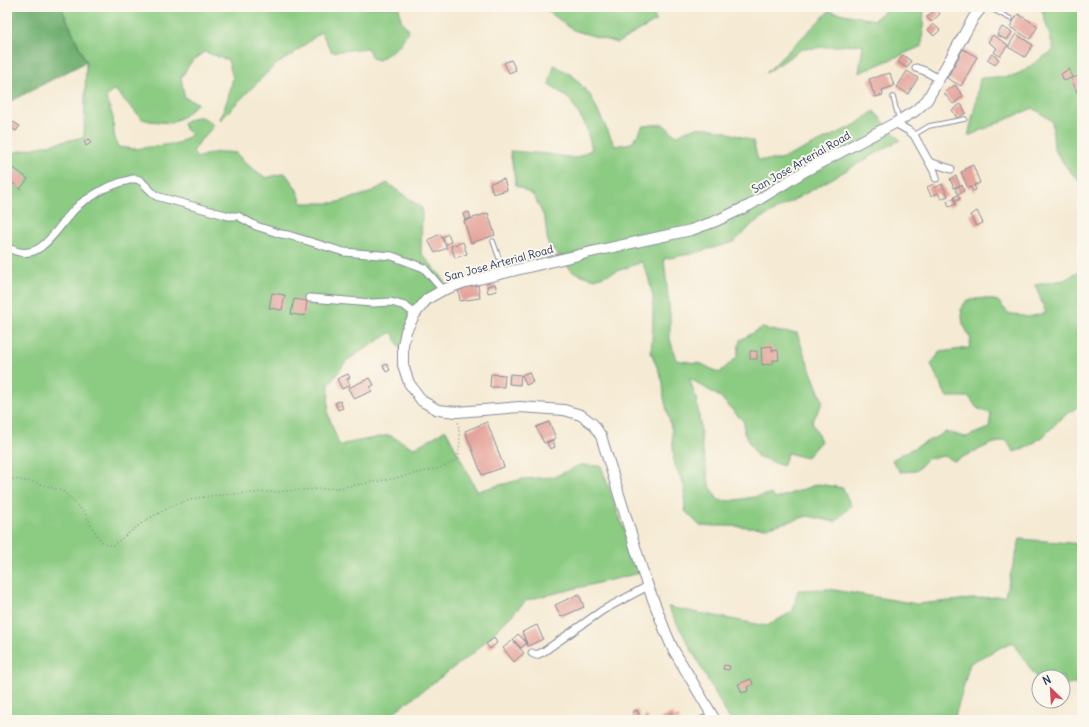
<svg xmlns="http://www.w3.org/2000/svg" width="1089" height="727" font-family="Delius,sans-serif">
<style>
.green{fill:#8bcb82;stroke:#537d70}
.forest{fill:#70af70;stroke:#466f67}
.building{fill:#e5a49b}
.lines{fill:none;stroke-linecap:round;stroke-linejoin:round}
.service-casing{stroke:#888c98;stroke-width:5.5}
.minor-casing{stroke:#888c98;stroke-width:9}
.secondary-casing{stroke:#888c98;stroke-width:12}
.path{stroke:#888c98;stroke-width:1.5;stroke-dasharray:1 3;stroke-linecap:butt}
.service{stroke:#fff;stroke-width:3.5}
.minor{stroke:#fff;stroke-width:7}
.secondary{stroke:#fff;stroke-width:10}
.labels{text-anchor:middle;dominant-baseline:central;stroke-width:4;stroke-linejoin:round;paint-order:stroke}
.street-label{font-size:11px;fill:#1b2f5e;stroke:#fbf7ec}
</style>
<rect width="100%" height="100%" fill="#fbf7ec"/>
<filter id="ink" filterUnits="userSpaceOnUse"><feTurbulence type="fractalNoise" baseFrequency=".025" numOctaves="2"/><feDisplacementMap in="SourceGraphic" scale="8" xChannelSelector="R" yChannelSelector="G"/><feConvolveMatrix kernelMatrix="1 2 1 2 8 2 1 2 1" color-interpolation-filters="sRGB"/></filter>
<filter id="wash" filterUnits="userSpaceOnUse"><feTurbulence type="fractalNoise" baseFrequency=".012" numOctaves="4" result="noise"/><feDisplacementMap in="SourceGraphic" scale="16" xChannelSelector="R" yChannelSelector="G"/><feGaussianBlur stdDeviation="0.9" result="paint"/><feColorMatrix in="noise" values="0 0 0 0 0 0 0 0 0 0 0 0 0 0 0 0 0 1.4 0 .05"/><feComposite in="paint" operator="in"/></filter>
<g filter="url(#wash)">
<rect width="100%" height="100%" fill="#f5ead3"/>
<path class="green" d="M61,7H399L401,20L409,30L399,46L379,60L372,58L367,48L332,52L321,32L293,54L274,66L220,120L228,98L233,78L228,60L205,52L191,62L181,78L185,98L198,103L184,116L171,123L150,121L142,119L114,89L106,98L113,117L114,135L118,147L135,149L178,143L191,135L185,129L183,123C197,115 202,114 214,126L200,141L193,152L197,158C213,152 219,151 236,153L245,163L266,178L285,173L296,188L302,203H335L369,193L387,183L422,208L421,253L441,276L447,288L415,314L403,355L392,332L347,360L329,385L328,414L339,445L389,435L414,448L446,430L477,491L523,479L554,477L580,465L601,466L640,573L527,600L476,651L383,720H7V154L84,137L86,62Z
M543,7H651L656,21L617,43L573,30L549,12Z
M889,7H954L924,8L922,46L859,73L863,44L802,49L766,73L829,11L874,20Z
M1041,7H1082V185L1064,164L1054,149L1052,121L1033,108L968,136L976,102L980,78L1015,76L1054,50Z
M554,65L573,76L590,95L615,146L632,143L643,126L663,124L676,136C681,134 686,130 691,129C710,124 735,135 753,141L758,160H780L855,125L874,111L900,140L755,222L734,242L695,253L664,259L670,315V339L676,360L702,364L719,373L737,357L740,340L762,328L781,332L797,333L806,359L823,402L812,422L821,441L806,458L788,453L783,466L757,456L744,433V422L720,397L689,378L696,398L700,423L702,447L709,484L718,500L730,501L771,494L775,499L818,484L843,488L851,506L835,522L808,516L766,528L730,526H700L685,511L684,485L674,463L672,431L664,398L663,382L651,352L653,324V297L648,276L642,262L595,279L573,272L548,244L545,219L534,196L516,185L510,151L547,154L576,158L592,149L585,124L570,100L549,84Z
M1082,270V336L1081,337L1082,340V377L1079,386L1082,391V404L1061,418L1045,435L1028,447L1014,452L1006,440L991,444L954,461L945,456L927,459L916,471L900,472L892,460L902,454L946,432L966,437L989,428L991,414L977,408L969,397H947L938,380L931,364L940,352L969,348L971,339L963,324L961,309L967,300L985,298L998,301L1008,313L1028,317L1046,313L1035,285L1064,280Z
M1020,539L1082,544V682L1063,686V677H1039V681L1012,642L970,663L954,720H730L668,607L767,626L793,611L798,590L828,589L917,604L1005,596Z"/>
<path class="forest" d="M7,7H61L86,62L7,103Z"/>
<g id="blocks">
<path class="building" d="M936,9L940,14L931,22L927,17Z
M1018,14L1038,26L1030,39L1010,27Z
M933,24L940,30L934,36L928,30Z
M1002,27L1012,32L1007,40L997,35Z
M1016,34L1033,45L1025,57L1008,47Z
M993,35L1008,45L1000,56L994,52L997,48L988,42Z
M963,49L977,57L961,86L947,78Z
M992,54L999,59L995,65L987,60Z
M903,55L911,61L907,68L898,62Z
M511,60L516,70L509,73L504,63Z
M1069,69L1073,77L1064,81L1061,74Z
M907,71L918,78L908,94L897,87Z
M890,73L894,86L882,90L883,95L875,97L874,92H873L869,79Z
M1080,75L1082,79V92L1078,94L1071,79Z
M955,85L963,96L953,104L944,93Z
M961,104L966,113L957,118L952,110Z
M13,122L20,126L16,131L9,127Z
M89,139L91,143L86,146L84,141Z
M973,165L980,183L974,185L976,190L973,191L971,187L968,188L961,172L966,170L965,169Z
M14,168L28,179L20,189L7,178V170L10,172Z
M956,176L960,185L954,188L950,179Z
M504,179L507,190L493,194L490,183Z
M933,184L935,188L942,184L948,196L941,199L938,193L931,196L927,187Z
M962,185L964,191L958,194L955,188Z
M958,195L960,199L956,201L954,197Z
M953,198L956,204L949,207L947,201Z
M977,211L983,223L976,226L970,215Z
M469,212L471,218L465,220L463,214Z
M488,213L495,235L471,243L464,221Z
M440,234L447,248L435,253L428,240Z
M448,234L451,242L446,244L442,237Z
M463,242L467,254L455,258L451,246Z
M495,284L497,291L488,293L487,286Z
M478,285L480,298L460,301L458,288Z
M272,293L285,295L282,310L269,308Z
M294,299L307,301L305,316L291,314Z
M772,346V351L778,350L779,360H773V364L762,365L761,347Z
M750,351H757V359H750Z
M387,364L390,370L386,372L383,366Z
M529,372L533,382L526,385L522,375Z
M348,374L350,378L347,379L350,385L342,389L337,379Z
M491,374L505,375L504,387H490Z
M510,374L521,375L520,385L509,384Z
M370,378L374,385L370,387L372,391L354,399L348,388Z
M340,401L343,408L338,410L335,403Z
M487,422L504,467L482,475L465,431Z
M549,422L556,438L544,443L536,427Z
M553,440L555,447L550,449L547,443Z
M579,594L584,607L561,617L555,605Z
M537,625L543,639L528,646L522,632Z
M518,634L527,643L521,648L513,639Z
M494,638L497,643L490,649L486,644Z
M513,640L524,653L514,662L503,648Z
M724,665L730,666L729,670L723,669Z
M751,679L753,684L747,687L748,691L742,693L738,684Z
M637,710L640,716L635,719L632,712Z
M672,713L674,718L678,716L680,720H658Z
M647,716L649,720H644L643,718Z"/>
</g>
</g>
<g filter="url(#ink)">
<use href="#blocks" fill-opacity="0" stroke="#888c98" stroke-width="1"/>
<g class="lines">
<defs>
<path id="service" d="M988,7L1011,19
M893,97L899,120
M914,135L929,126L965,119
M493,241L504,272
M698,720L710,715"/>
<path id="minor" d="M916,68L925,71L939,79
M895,123L909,131L914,135L934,171L936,178
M929,162L951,169
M7,247C42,268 56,225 78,206C81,202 86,200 91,197C96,194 101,190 106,188C115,184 124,181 133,179H137L141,181L156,196L229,216H238L256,226L281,234L288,235L344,252L392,256L424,268L443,290
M310,298L372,303L391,302L405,306L415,314
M532,653L536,655L543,652L603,610L648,586"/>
<path id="secondary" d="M715,720L673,649L666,633L644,576L601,436L593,424L581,415L564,410L520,407L457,412L438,410L422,401L409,383L403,365V345L406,331L415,314L427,299L443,290L462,283L591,252L691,230L716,221L750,205L805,171L895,123L915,111L927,100L974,17L982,7"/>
</defs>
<use href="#service" class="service-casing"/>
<use href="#minor" class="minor-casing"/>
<use href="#secondary" class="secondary-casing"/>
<path class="path" d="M7,474L11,479L34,482L63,491L84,512L96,534L102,542L112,546L146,520L176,504L197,498L218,495L337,488L391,479L440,468L458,460L460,441L458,420"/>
<use href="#service" class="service"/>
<use href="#minor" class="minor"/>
<use href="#secondary" class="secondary"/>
</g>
</g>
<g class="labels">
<g class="street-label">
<text transform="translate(801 162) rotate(-30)">San Jose Arterial Road</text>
<text transform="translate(499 263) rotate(-15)">San Jose Arterial Road</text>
</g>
</g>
<rect width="1089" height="727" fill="none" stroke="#fbf7ec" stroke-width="24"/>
<g transform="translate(1051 689) rotate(335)"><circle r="19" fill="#fbf7ec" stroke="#a1a7b3"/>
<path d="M0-3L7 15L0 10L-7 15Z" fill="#d1495b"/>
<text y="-6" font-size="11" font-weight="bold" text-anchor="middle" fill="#1b2f5e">N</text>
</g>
</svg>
